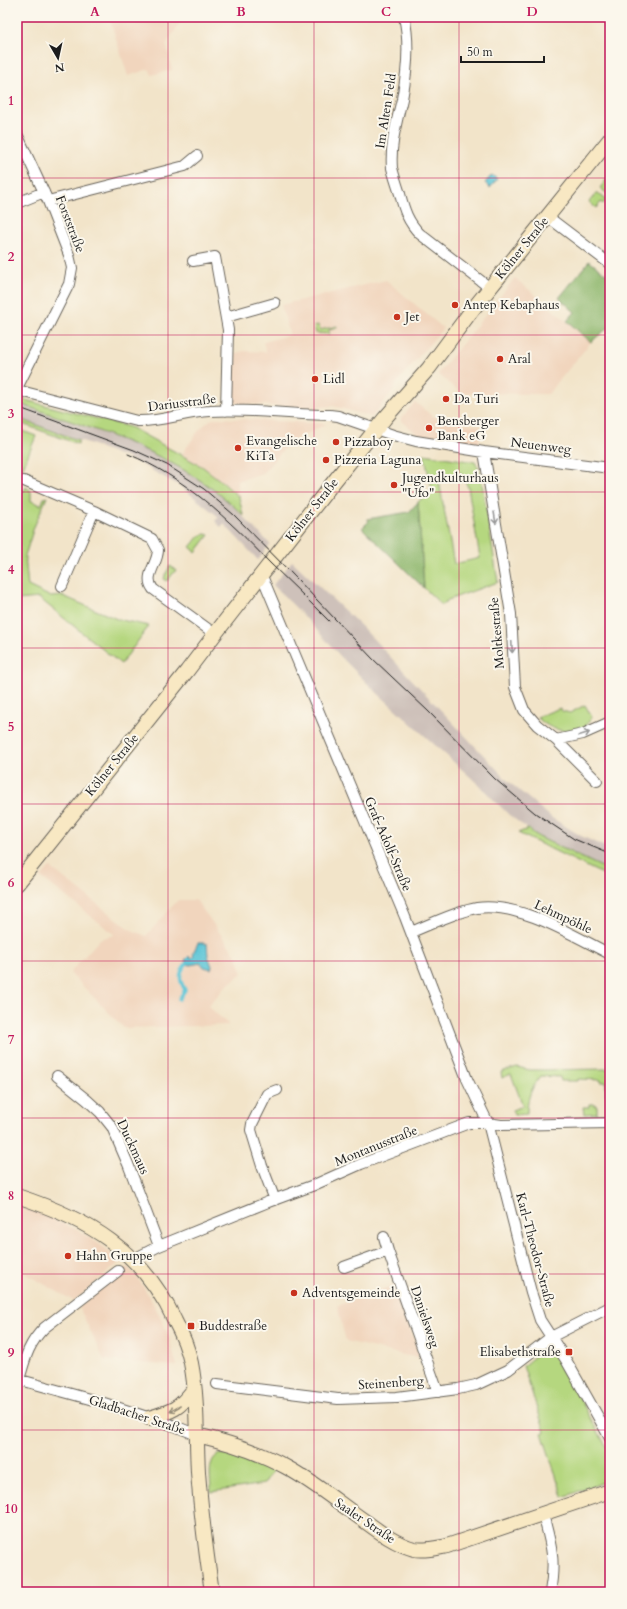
<svg xmlns="http://www.w3.org/2000/svg" width="627" height="1609" font-family="Cardo,serif">
<style>
.built{fill:#f1d5bd}
.industrial{fill:#cec1ba}
.green{fill:#b5d77f;stroke:#687a4e;fill-rule:evenodd}
.forest{fill:#90b86e;stroke:#566a45}
.water{fill:#5ac4d6;stroke:#3b7079}
.lines{fill:none;stroke-linecap:round;stroke-linejoin:round}
.stream{stroke:#5ac4d6;stroke-width:3.5}
.street-casing{stroke:#676259;stroke-width:12}
.secondary-casing{stroke:#676259;stroke-width:16}
.street{stroke:#fff;stroke-width:10}
.secondary{stroke:#f8e8c3;stroke-width:14}
.tram{stroke:#1c1c1c;stroke-width:1}
.oneway{stroke:#999}
.oneway2{stroke:#958c78}
.grid{fill:none;stroke:#c2185b;stroke-width:1;stroke-opacity:0.55}
.poi-dot{fill:#c8321e;stroke:#fbf7ec;stroke-width:1.5}
.labels{text-anchor:middle;dominant-baseline:central;stroke-width:4;stroke-linejoin:round;paint-order:stroke}
.street-label{font-size:13px;fill:#1c1c1c;stroke:#fbf7ec}
.poi-label{font-size:13px;fill:#1c1c1c;stroke:#fbf7ec;text-anchor:start}
.neatline{fill:none;stroke:#c2185b;stroke-width:1.5}
.grid-label{font-size:13px;text-anchor:middle;font-weight:bold;fill:#c2185b}
</style>
<rect width="100%" height="100%" fill="#fbf7ec"/>
<filter id="ink" filterUnits="userSpaceOnUse"><feTurbulence type="fractalNoise" baseFrequency=".025" numOctaves="2"/><feDisplacementMap in="SourceGraphic" scale="8" xChannelSelector="R" yChannelSelector="G"/><feConvolveMatrix kernelMatrix="1 2 1 2 8 2 1 2 1" color-interpolation-filters="sRGB"/></filter>
<filter id="wash" filterUnits="userSpaceOnUse"><feTurbulence type="fractalNoise" baseFrequency=".012" numOctaves="4" result="noise"/><feDisplacementMap in="SourceGraphic" scale="16" xChannelSelector="R" yChannelSelector="G"/><feGaussianBlur stdDeviation="0.9" result="paint"/><feColorMatrix in="noise" values="0 0 0 0 0 0 0 0 0 0 0 0 0 0 0 0 0 1.4 0 .05"/><feComposite in="paint" operator="in"/></filter>
<g filter="url(#wash)">
<rect width="100%" height="100%" fill="#f2e4c9"/>
<path class="built" d="M109,17H184L166,44L172,70L152,75L149,69L128,76Z
M515,278L591,342L548,394L461,393L438,374Z
M386,280L443,328L398,381L393,390L372,417L334,406L303,408L237,403L234,402L233,399L236,353L245,351L266,352L263,342L290,335L281,305Z
M415,402L432,416L447,421L481,426L479,444L419,436L402,421V418Z
M218,418L314,423L326,424L289,443L263,473L237,481L239,497L221,481L182,454L199,430L210,420Z
M50,867L129,929L146,936L178,900H196L238,958L242,973L225,987L208,1006L229,1025L124,1028L70,973L100,939L115,935L41,877Z
M17,1205L38,1212L75,1229L99,1244L121,1261L74,1301L17,1269Z
M128,1267L141,1283L159,1314L169,1337L177,1366L104,1360L79,1307Z
M395,1285L420,1357L408,1356L346,1341L337,1306Z"/>
<path class="industrial" d="M17,403L133,444L163,457L182,468L200,479L229,502L270,544L258,560L224,524L221,527L215,521L219,517L180,486L137,462L91,444L17,418Z
M292,561L361,626L509,782L552,818L581,836L610,849V871L539,837L509,815L478,784L373,689L342,658L304,616L273,585Z"/>
<path class="green" d="M610,175V194L609,195L600,188Z
M597,192L606,200L603,204L601,202L596,208L589,202Z
M318,325L320,330L337,326V328L329,330V334L316,333L314,326Z
M17,398L130,427L203,467L221,481L239,497L243,515C180,453 98,431 17,403Z
M17,418L78,440V444L17,422Z
M17,429L36,436L17,482Z
M424,454L475,462L480,471L498,582L448,600L442,605L424,588L418,502L432,489ZM461,473L468,487L480,558L454,564L439,481L452,477Z
M26,487L31,491V501L41,505L44,498L47,497L34,527L25,556L28,586L51,597L63,596L117,619L149,626L121,664L39,598L17,600V489L24,491Z
M205,534L209,535L196,552L190,547L199,536Z
M170,566L176,570L167,581L164,579L165,575Z
M585,705L592,717L586,726C569,735 550,731 537,717L560,708L562,711L570,713Z
M528,829L539,837L610,871V877L596,871L518,833Z
M517,1067L530,1070L610,1069V1095H606V1082H601V1080L578,1079V1081H561L560,1077L541,1076C531,1088 527,1098 527,1114L514,1115L512,1110L523,1106L511,1074L502,1078L501,1072Z
M589,1104H595V1106H597V1113L584,1114L583,1107H589Z
M544,1352H549L555,1354L610,1453V1480L563,1497L542,1433L545,1432L523,1366L537,1354Z
M220,1454L237,1456L273,1470L264,1484L211,1492C211,1480 206,1459 220,1454Z"/>
<path class="forest" d="M589,261L610,277V326L591,342L567,321L575,312L559,298Z
M418,502L424,588L362,528L369,521L367,519L409,512Z"/>
<path class="water" d="M492,175L497,179L490,188L485,183Z
M198,943H204L207,944L208,956L212,966L211,969L204,967L201,963L190,965L186,963L185,960L189,956L191,958L194,956L193,953Z"/>
<g class="lines">
<path class="stream" d="M179,999L185,990C179,980 178,973 187,963"/>
</g>
</g>
<g filter="url(#ink)">
<g class="lines">
<defs>
<path id="street" d="M404,17C410,42 407,73 402,99C397,121 390,144 392,168C394,176 397,185 400,194C404,210 408,222 420,234L490,288
M17,134L48,201L69,255L72,268L69,284L17,388
M48,201L185,166L197,156
M17,203L44,192
M548,217L610,264
M193,261L215,257L228,330L226,411
M226,317L275,303
M17,390L137,421C162,422 185,412 210,411C250,408 290,415 330,415L338,416L393,435L416,441L484,452L610,468
M484,452L511,614L515,687L524,710L537,725L556,740L597,781
M24,481L94,511
M262,576L405,917L467,1079L488,1123L531,1292L540,1320L566,1360L610,1438
M62,586L94,511L152,539L158,550C158,564 143,576 153,589L215,634
M556,740L583,734L610,722
M411,932C432,924 454,912 477,908C520,902 572,935 610,954
M57,1076L87,1100L100,1112L112,1127L128,1164L159,1246
M275,1200L262,1166L251,1130L252,1124L267,1094L277,1090
M384,1237L388,1251
M134,1259L159,1246L268,1202L314,1185L361,1164L469,1123H488L501,1125L610,1123
M344,1267L388,1251L438,1392
M17,1379L104,1403L175,1426L197,1435
M19,1380C25,1359 28,1344 44,1328L118,1271
M217,1384L338,1399L397,1397L458,1389L476,1385L508,1370L551,1337L610,1307
M543,1514C551,1545 556,1559 550,1592"/>
<path id="secondary" d="M17,884L187,671L215,634L332,484L385,418L429,368L469,314L610,139
M17,1196C88,1219 143,1251 175,1321C182,1334 188,1348 191,1363C198,1399 196,1436 198,1472C201,1512 206,1552 212,1592
M149,1418C173,1411 179,1409 194,1389
M197,1435C227,1442 259,1452 286,1467C314,1482 340,1504 366,1522C381,1533 396,1544 414,1549C425,1551 436,1548 447,1546L610,1491"/>
</defs>
<use href="#street" class="street-casing"/>
<use href="#secondary" class="secondary-casing"/>
<use href="#street" class="street"/>
<use href="#secondary" class="secondary"/>
<path class="tram" d="M17,407L134,450L167,465L204,489L234,515L298,580L373,659L428,711L495,779L535,813L574,839L610,854
M128,454C185,477 228,519 270,563C290,582 310,602 329,621"/>
</g>
<defs><path id="oneway-shaft" d="M-6 0H5M1.5-3L5.5 0L1.5 3" fill="none" stroke-width="1.6" stroke-linecap="round" stroke-linejoin="round"/></defs>
<g class="oneway">
<use href="#oneway-shaft" transform="translate(495 518) rotate(81)"/>
<use href="#oneway-shaft" transform="translate(512 647) rotate(87)"/>
<use href="#oneway-shaft" transform="translate(584 734) rotate(-17)"/>
</g>
<use class="oneway2" href="#oneway-shaft" transform="translate(175 1409) rotate(150)"/>
</g>
<path class="grid" d="M168,17V1592M314,17V1592M459,17V1592M17,178H610M17,335H610M17,492H610M17,648H610M17,804H610M17,961H610M17,1118H610M17,1274H610M17,1430H610"/>
<g class="poi-dot">
<circle cx="455" cy="305" r="4"/>
<circle cx="397" cy="317" r="4"/>
<circle cx="500" cy="359" r="4"/>
<circle cx="315" cy="379" r="4"/>
<circle cx="446" cy="399" r="4"/>
<circle cx="429" cy="428" r="4"/>
<circle cx="336" cy="442" r="4"/>
<circle cx="238" cy="448" r="4"/>
<circle cx="326" cy="460" r="4"/>
<circle cx="394" cy="485" r="4"/>
<circle cx="68" cy="1256" r="4"/>
<circle cx="294" cy="1293" r="4"/>
<rect x="187" y="1322" width="8" height="8" rx="2"/>
<rect x="565" y="1348" width="8" height="8" rx="2"/>
</g>
<g class="labels">
<g class="street-label">
<text transform="translate(386 111) rotate(-81)">Im Alten Feld</text>
<text transform="translate(70 224) rotate(69)">Forststraße</text>
<text transform="translate(522 248) rotate(-51)">Kölner Straße</text>
<text transform="translate(182 403) rotate(-7)">Dariusstraße</text>
<text transform="translate(541 446) rotate(7)">Neuenweg</text>
<text transform="translate(312 510) rotate(-52)">Kölner Straße</text>
<text transform="translate(497 633) rotate(-95)">Moltkestraße</text>
<text transform="translate(112 765) rotate(-51)">Kölner Straße</text>
<text transform="translate(388 844) rotate(67)">Graf-Adolf-Straße</text>
<text transform="translate(563 917) rotate(25)">Lehmpöhle</text>
<text transform="translate(376 1146) rotate(-22)">Montanusstraße</text>
<text transform="translate(133 1147) rotate(65)">Duckmaus</text>
<text transform="translate(535 1250) rotate(75)">Karl-Theodor-Straße</text>
<text transform="translate(425 1317) rotate(71)">Danielsweg</text>
<text transform="translate(391 1383) rotate(-4)">Steinenberg</text>
<text transform="translate(137 1415) rotate(18)">Gladbacher Straße</text>
<text transform="translate(365 1521) rotate(34)">Saaler Straße</text>
</g>
<g class="poi-label">
<text x="463" y="305">Antep Kebaphaus</text>
<text x="405" y="317">Jet</text>
<text x="508" y="359">Aral</text>
<text x="323" y="379">Lidl</text>
<text x="454" y="399">Da Turi</text>
<text x="437" y="421">Bensberger<tspan x="437" dy="15">Bank eG</tspan></text>
<text x="246" y="441">Evangelische<tspan x="246" dy="15">KiTa</tspan></text>
<text x="344" y="442">Pizzaboy</text>
<text x="334" y="460">Pizzeria Laguna</text>
<text x="402" y="478">Jugendkulturhaus<tspan x="402" dy="15">"Ufo"</tspan></text>
<text x="76" y="1256">Hahn Gruppe</text>
<text x="302" y="1293">Adventsgemeinde</text>
<text x="199" y="1326">Buddestraße</text>
<text x="561" y="1352" text-anchor="end">Elisabethstraße</text>
</g>
</g>
<rect width="627" height="1609" fill="none" stroke="#fbf7ec" stroke-width="44"/>
<g transform="translate(58 58) rotate(171)" stroke="#fbf7ec" stroke-width="3" paint-order="stroke">
<path d="M0-3L7 15L0 10L-7 15Z" fill="#1c1c1c"/>
<text y="-6" font-size="11" font-weight="bold" text-anchor="middle" fill="#1c1c1c">N</text>
</g>
<path d="M461 56v6h83v-6" fill="none" stroke="#1c1c1c" stroke-width="2"/>
<text x="467" y="56" font-size="12" fill="#1c1c1c" stroke="#fbf7ec" stroke-width="3" paint-order="stroke">50 m</text>
<rect x="22" y="22" width="583" height="1565" class="neatline"/>
<g class="grid-label">
<text x="95" y="16">A</text>
<text x="241" y="16">B</text>
<text x="386" y="16">C</text>
<text x="532" y="16">D</text>
<text x="11" y="105">1</text>
<text x="11" y="261">2</text>
<text x="11" y="418">3</text>
<text x="11" y="574">4</text>
<text x="11" y="731">5</text>
<text x="11" y="887">6</text>
<text x="11" y="1044">7</text>
<text x="11" y="1200">8</text>
<text x="11" y="1357">9</text>
<text x="11" y="1513">10</text>
</g>
</svg>
